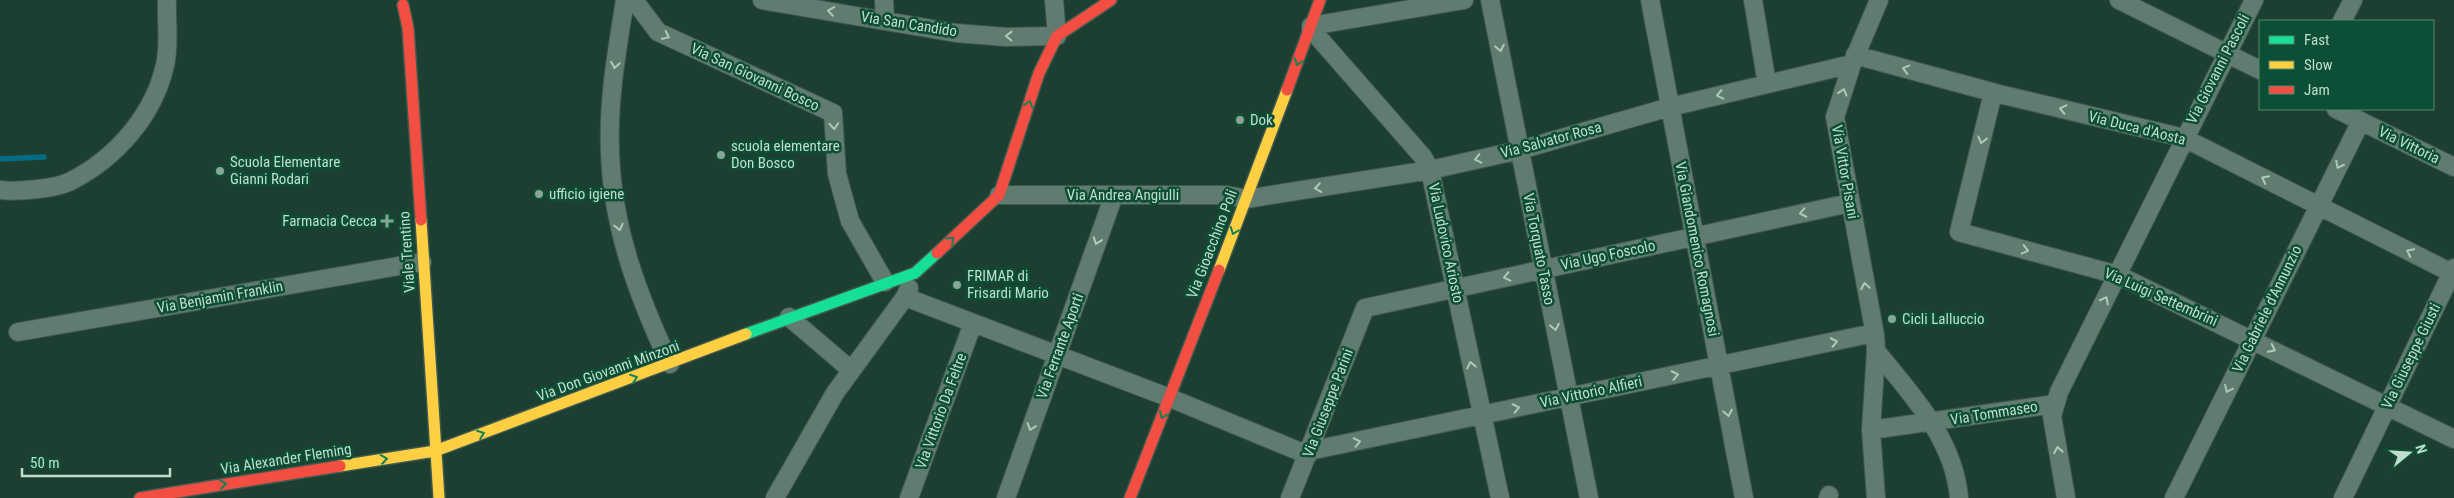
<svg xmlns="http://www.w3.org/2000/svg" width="2454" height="498" font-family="'Roboto Condensed',sans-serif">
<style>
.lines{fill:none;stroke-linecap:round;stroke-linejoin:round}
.stream{stroke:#046d85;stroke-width:5.5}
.street-casing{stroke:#3e594e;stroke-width:20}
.fast-casing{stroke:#3e594e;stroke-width:14}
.slow-casing{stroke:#3e594e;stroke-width:14}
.jam-casing{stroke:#3e594e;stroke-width:14}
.street{stroke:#627b70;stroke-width:18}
.fast{stroke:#16e098;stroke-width:11}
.slow{stroke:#ffcf43;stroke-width:11}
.jam{stroke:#f24e42;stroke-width:11}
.oneway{stroke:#adcabb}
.oneway2{stroke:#108158}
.poi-dot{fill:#87a697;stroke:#0d4e36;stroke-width:2}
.labels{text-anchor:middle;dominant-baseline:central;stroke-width:5;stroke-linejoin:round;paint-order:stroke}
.street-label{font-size:15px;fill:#c0dece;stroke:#0d4e36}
.poi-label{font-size:15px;fill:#c0dece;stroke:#0d4e36;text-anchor:start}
</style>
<rect width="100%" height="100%" fill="#1c3f32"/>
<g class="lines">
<path class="stream" d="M0,159L44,157"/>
<defs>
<path id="street" d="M625,0C617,50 608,100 610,151C612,227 638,296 670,364
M634,0L658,32L833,113L837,174L850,221L885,282
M762,0L956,33L1006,37L1057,36L1054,0
M884,0L885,20
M1490,0L1589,498
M1650,0L1744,498
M1753,0L1767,84
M2119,0L2260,70
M2342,21L2353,0
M1311,26L1464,0
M1311,29L1423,157L1430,170L1500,498
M1855,55L1999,94L2184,138L2454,274
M1993,93L1959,232L2118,275L2454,439
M2336,109L2454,167
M0,190C17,192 56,189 71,181C116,158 154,115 165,65C170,45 166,20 167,0
M999,195H1227L1246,199L1430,170L1520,150L1670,107L1852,64
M905,297L1170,398L1308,455
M789,317L851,370
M18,332L422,262
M1876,351C1912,395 1954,439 1959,498
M1871,430L2055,404
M1309,451L1874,333
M775,498L835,393L905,297L909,288
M909,498L973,323
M1006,498L1114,195
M1290,498L1365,308L1850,203
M1828,498L1829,495
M1876,498L1871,430L1876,351L1875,335L1835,117L1852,64L1879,0
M2066,498L2052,416L2059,392L2254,0
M2174,498L2361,121
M2343,498L2454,268"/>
<path id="fast" d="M746,334L915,273L937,253"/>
<path id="slow" d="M421,220L439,498
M1219,270L1287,90
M340,466L435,451L746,334"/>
<path id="jam" d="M403,5L408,28L421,220
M1287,90L1320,0
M937,253L999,195L1039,73L1057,36L1111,0
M140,498L340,466
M1130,498L1219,270"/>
</defs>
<use href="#street" class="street-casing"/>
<use href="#fast" class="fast-casing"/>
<use href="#slow" class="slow-casing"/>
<use href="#jam" class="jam-casing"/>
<use href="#street" class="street"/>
<use href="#fast" class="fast"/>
<use href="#slow" class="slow"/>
<use href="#jam" class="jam"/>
</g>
<defs><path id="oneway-chevron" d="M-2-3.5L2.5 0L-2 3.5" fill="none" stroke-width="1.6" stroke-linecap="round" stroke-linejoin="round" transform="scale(1.25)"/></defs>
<g class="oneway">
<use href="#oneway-chevron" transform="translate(831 11) rotate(-171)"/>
<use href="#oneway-chevron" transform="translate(666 36) rotate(26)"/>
<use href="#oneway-chevron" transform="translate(1009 36) rotate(-179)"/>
<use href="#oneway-chevron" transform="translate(1500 48) rotate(79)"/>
<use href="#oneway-chevron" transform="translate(615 65) rotate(99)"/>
<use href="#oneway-chevron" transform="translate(1906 69) rotate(-165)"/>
<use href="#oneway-chevron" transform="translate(1843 92) rotate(-73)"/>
<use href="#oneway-chevron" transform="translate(1720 95) rotate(167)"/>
<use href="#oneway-chevron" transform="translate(2063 109) rotate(-167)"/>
<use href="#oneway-chevron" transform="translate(834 126) rotate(86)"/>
<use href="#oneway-chevron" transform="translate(1982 140) rotate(104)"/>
<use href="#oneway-chevron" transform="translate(1478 159) rotate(167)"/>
<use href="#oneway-chevron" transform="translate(2339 165) rotate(117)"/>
<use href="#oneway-chevron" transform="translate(2265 179) rotate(-153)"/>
<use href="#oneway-chevron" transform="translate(1318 188) rotate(171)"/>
<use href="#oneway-chevron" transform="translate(1803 213) rotate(168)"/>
<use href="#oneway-chevron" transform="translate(619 227) rotate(77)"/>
<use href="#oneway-chevron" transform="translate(1097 241) rotate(110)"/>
<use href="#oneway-chevron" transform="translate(2025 250) rotate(15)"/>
<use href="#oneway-chevron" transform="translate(2410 252) rotate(-153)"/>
<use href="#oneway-chevron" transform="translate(1507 277) rotate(167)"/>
<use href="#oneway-chevron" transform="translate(1865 286) rotate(-100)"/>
<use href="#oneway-chevron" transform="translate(2105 300) rotate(-63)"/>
<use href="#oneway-chevron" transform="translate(1555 327) rotate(79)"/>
<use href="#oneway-chevron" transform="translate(1834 342) rotate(-12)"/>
<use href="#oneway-chevron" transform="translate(2272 349) rotate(27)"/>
<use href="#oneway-chevron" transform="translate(1471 365) rotate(-102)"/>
<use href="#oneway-chevron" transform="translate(1675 375) rotate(-12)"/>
<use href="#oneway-chevron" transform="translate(2228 389) rotate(116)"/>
<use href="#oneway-chevron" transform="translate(1516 408) rotate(-12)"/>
<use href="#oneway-chevron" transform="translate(1728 413) rotate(79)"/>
<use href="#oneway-chevron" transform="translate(1031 427) rotate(109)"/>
<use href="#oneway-chevron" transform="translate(1357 442) rotate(-12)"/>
<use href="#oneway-chevron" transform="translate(2058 450) rotate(-100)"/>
</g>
<g class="oneway2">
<use href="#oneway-chevron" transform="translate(1298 62) rotate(111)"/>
<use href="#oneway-chevron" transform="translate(1029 104) rotate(-72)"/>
<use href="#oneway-chevron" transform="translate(1234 231) rotate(111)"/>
<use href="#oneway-chevron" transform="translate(951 240) rotate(-43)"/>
<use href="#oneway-chevron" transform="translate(634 378) rotate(-20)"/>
<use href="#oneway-chevron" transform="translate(1163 415) rotate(112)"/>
<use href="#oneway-chevron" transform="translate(481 434) rotate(-20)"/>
<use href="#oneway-chevron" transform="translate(384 459) rotate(-9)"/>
<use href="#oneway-chevron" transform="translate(223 484) rotate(-9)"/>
</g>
<g class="poi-dot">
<circle cx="1240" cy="120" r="5"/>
<circle cx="721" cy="155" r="5"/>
<circle cx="220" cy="171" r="5"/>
<circle cx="539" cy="194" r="5"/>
<path d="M384.5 213.5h5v5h5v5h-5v5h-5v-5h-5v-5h5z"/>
<circle cx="957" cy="285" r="5"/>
<circle cx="1892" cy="319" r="5"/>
</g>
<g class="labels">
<g class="street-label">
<text transform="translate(909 24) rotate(9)">Via San Candido</text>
<text transform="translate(2218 69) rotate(-63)">Via Giovanni Pascoli</text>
<text transform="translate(755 77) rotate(25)">Via San Giovanni Bosco</text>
<text transform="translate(2137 128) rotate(14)">Via Duca d'Aosta</text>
<text transform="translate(1551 140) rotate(-15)">Via Salvator Rosa</text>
<text transform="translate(2409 145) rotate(26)">Via Vittoria</text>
<text transform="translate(1845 172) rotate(80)">Via Vittor Pisani</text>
<text x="1123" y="195">Via Andrea Angiulli</text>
<text transform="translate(1446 243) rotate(78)">Via Ludovico Ariosto</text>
<text transform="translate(1212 244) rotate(-69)">Via Gioacchino Poli</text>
<text transform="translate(1539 249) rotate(79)">Via Torquato Tasso</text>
<text transform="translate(1697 249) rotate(79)">Via Giandomenico Romagnosi</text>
<text transform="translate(407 252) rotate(-94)">Viale Trentino</text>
<text transform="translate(1608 255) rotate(-12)">Via Ugo Foscolo</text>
<text transform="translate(220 297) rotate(-10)">Via Benjamin Franklin</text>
<text transform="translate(2161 297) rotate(24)">Via Luigi Settembrini</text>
<text transform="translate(2267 309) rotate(-64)">Via Gabriele d'Annunzio</text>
<text transform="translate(1060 346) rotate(-70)">Via Ferrante Aporti</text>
<text transform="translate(2411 356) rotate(-64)">Via Giuseppe Giusti</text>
<text transform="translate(608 371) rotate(-20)">Via Don Giovanni Minzoni</text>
<text transform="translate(1591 392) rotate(-12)">Via Vittorio Alfieri</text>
<text transform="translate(1328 403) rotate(-69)">Via Giuseppe Parini</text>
<text transform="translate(941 411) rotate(-70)">Via Vittorio Da Feltre</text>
<text transform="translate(1994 413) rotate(-9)">Via Tommaseo</text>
<text transform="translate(286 459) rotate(-9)">Via Alexander Fleming</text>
</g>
<g class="poi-label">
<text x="1250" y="120">Dok</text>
<text x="731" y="146">scuola elementare<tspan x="731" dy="17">Don Bosco</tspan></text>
<text x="230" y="162">Scuola Elementare<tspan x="230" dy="17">Gianni Rodari</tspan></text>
<text x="549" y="194">ufficio igiene</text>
<text x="377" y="221" text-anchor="end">Farmacia Cecca</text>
<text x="967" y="276">FRIMAR di<tspan x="967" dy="17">Frisardi Mario</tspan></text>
<text x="1902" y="319">Cicli Lalluccio</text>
</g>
</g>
<rect x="2259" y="20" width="175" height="90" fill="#0d4e36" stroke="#558873"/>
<rect x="2269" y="36" width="25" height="8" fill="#16e098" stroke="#558873"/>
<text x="2304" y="45" font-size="15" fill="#c0dece">Fast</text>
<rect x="2269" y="61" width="25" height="8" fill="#ffcf43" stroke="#558873"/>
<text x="2304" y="70" font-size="15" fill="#c0dece">Slow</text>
<rect x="2269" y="86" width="25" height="8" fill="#f24e42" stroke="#558873"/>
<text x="2304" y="95" font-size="15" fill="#c0dece">Jam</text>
<g transform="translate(2409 453) rotate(72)" stroke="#0d4e36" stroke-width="4" paint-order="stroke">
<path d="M0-4L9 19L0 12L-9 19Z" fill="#c0dece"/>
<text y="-8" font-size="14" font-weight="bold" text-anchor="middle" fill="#c0dece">N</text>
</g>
<path d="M22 468v8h148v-8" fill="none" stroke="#c0dece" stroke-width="2.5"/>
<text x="30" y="468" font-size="15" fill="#c0dece" stroke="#0d4e36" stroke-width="4" paint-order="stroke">50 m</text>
</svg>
